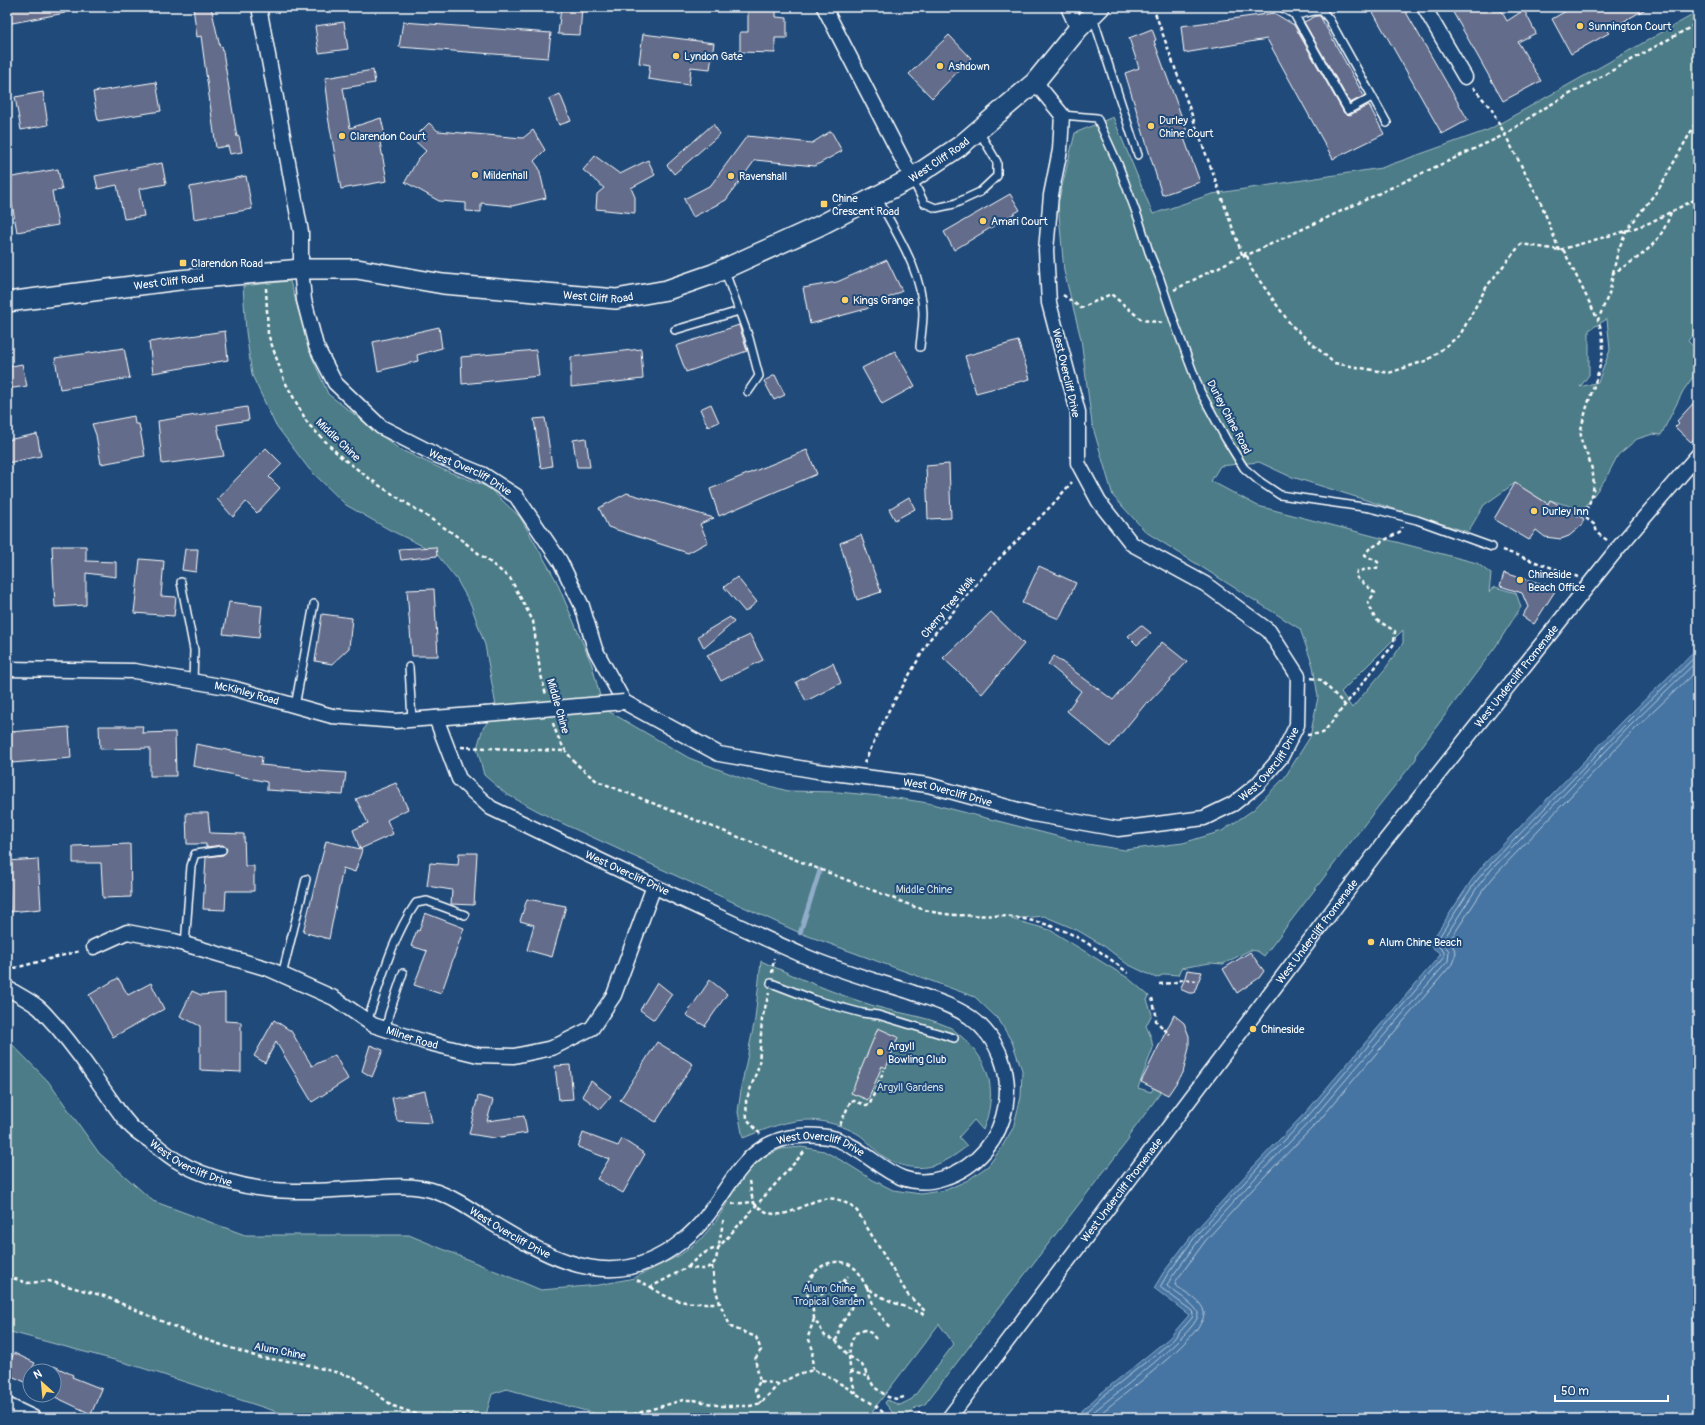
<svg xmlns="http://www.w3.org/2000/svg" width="1705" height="1425" font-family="Pangolin,sans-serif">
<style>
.green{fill:#4b7c87;stroke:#a5bec3;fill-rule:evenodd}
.water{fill:#4775a3;stroke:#91acc8}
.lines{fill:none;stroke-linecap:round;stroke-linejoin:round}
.shore{stroke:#b5c8da;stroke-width:1}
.stream{stroke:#91acc8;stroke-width:4.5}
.building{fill:#646c8a;stroke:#fff}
.lane-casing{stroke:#fff;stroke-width:10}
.street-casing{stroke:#fff;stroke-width:17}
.secondary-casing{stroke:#fff;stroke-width:22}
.path{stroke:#fff;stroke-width:2.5;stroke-dasharray:4 3;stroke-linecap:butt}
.lane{stroke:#1f4a7a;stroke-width:7}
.street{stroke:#1f4a7a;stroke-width:14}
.secondary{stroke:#1f4a7a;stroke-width:19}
.street-bridge-casing{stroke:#fff;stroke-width:17;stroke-linecap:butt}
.street-bridge{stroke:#1f4a7a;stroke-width:14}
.poi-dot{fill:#ffd166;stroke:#1f4a7a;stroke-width:1.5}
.labels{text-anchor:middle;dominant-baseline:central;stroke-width:4;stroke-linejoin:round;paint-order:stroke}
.poi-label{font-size:11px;fill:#fff;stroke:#1f4a7a;text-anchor:start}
.street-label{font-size:11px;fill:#fff;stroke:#1f4a7a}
.park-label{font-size:11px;fill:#d2dee1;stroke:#1f4a7a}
</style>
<rect width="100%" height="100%" fill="#1f4a7a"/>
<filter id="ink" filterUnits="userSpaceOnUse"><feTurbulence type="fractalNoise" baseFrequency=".025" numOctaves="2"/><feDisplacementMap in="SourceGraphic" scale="8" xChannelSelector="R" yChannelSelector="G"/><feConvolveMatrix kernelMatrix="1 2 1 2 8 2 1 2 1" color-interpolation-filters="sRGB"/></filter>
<g filter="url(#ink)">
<path class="green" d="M1698,12V328L1688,341L1698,351V370L1683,391L1661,435L1653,434L1637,439L1618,455L1606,478L1583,510L1550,500L1548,504L1515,483L1484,505L1468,532L1289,476L1259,462L1220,466L1211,481L1258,506L1477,563L1491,574L1489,592L1495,587L1516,593L1521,607L1496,646L1417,753L1416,759C1364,823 1315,890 1264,956L1257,951L1250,950L1223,964L1210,963L1181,968L1178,975L1165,974L1156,978L1127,964L1104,946L1077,930L1044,916L1011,919L1050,930L1128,978L1149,996L1147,1000L1152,1014L1146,1026L1151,1037L1153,1048L1138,1088L1151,1092L1161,1076L1170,1080L1128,1137L1129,1139L925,1404L915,1408L905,1418H897L885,1403L887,1400L900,1405L912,1399L954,1344L939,1324L867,1418H611L507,1389L492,1394L485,1418H296L133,1365L7,1331V1039L48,1081L99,1153L153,1201L245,1235H409L541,1290L599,1285L634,1278L680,1255L700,1240L716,1221L726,1205L734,1190L748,1171L764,1157L781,1149L801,1147L824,1151L846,1163L873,1180L893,1190L921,1194L946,1190L968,1180L988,1166L1000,1150L1013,1128L1021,1097L1022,1070L1012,1042L999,1020L975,997L800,933L553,819L506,794L484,775L477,748L483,728L497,712L485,645L471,605L457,580L435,552L390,530L346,505L309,469L275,424L252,375L246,332L243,286L290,281L312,357L328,394L399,449L444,470L488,487L520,517L556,580L592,665L603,708L689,758L744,779L788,791L838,792L890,797L928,803L1087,844L1125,850L1183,843L1222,831L1253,810L1285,777L1310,737L1318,697L1313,666L1300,629L1146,532L1113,496L1092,424L1081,339L1064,271L1058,203L1075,133L1113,117L1153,214L1212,194L1381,168L1488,130ZM1607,319L1610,350L1598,382L1580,387L1589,375V330ZM1403,630V643L1385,669L1352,708L1341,692Z
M761,961C796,977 831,992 868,1004C894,1013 922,1015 947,1026C953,1028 957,1033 962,1037C992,1063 997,1094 983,1130L974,1120L959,1137L967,1146C942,1167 916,1176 886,1158C875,1152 868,1140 858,1134C844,1126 826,1121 811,1120C788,1119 764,1130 743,1138L738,1112L742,1083L755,1019Z"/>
<path class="water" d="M1698,648V1418H1074L1100,1394L1169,1338L1189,1315L1154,1288L1163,1273L1195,1231L1253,1167L1306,1112L1441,954L1429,945L1471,881L1484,864L1625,719Z"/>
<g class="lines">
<path class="shore" d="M1079,1418L1102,1397L1172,1341L1192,1318L1193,1314L1192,1311L1160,1287L1167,1275L1198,1233L1256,1170L1309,1115L1444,957V952L1435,943L1474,884L1488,867L1628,722L1698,654
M1086,1418C1103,1403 1199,1332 1198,1314C1198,1306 1174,1292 1167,1286L1171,1278L1202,1236L1259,1174L1313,1118L1448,961L1449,951L1442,942L1478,886L1491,870L1631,725L1698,660
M1095,1418C1114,1401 1208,1334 1204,1312C1202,1300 1184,1292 1175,1285L1176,1281L1206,1240L1263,1178L1318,1122L1452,964L1456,953L1450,940L1483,890L1496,874L1635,729L1698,669"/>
<path class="stream" d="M800,933L820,870"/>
</g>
<path class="building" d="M7,7H64L65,13L7,24Z
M193,7H211L220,47L222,46L237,137L239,136L242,152L230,154L228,146L216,148L201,36L197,37Z
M561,7H582L580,35L558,34Z
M748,7H776V17L787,18V38H775V53L740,52V32H748Z
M1370,7H1403L1468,120L1442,134Z
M1450,7H1499L1507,21L1524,10L1536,33L1518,42L1541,81L1503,101Z
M1573,7H1649L1607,31L1609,33L1571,54L1552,19Z
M1274,13L1294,25L1344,113L1350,115L1369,105L1384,134L1333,159L1267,39L1184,53L1181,26Z
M1316,16H1320L1321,18L1364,96L1350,103L1304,22Z
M344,22L348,49L319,53L315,26Z
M403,22L551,33L548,58L399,47Z
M1152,29L1156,40L1154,41L1189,137L1184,138L1200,182L1162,195L1125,73L1139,68L1129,38Z
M643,34L714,43L710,69L691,67L689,85L648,79L650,65L639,63Z
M949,35L971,58L932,98L909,74Z
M373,70L375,83L343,88L350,128L381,118L386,140L380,142L387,181L341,189L327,111L329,110L325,78Z
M156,82L161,111L98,121L93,92Z
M43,92L48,125L21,130L15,97Z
M560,94L571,121L559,125L549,99Z
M429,123L438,131L523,138L533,130L545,150L534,161L539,168L546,198L512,206L481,203V212L466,211V203L439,201L405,182L418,159L426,151L413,139Z
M713,124L720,134L674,174L667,165Z
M831,131L842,151L815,166L755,160L726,200L693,217L684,199L711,185L747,136L812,143Z
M595,156L620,174L648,160L655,175L631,188L635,197V213L596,209L597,194L604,188L583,170Z
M162,163L166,184L139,189L144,216L124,219L117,185L98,189L95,176Z
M58,169L62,190L52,191L58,225L17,232L11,198L7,199V178Z
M246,176L252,209L194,219L190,187Z
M1010,194L1020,210L954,250L944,232Z
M887,260L902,291L866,309L810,324L803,288L837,282Z
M739,325L747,351L686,372L676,346Z
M439,327L442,348L417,355L418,361L378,371L373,342Z
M225,331L228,360L153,373L149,342Z
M1018,341L1030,379L976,393L965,356Z
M124,348L130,378L60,389L55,358Z
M641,349L643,379L571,387V357Z
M536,350L539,376L462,384L461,357Z
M895,351L915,386L882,404L862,368Z
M22,364L27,386L7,389V367Z
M775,375L785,395L774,400L764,381Z
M1698,398V434L1691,442L1675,427L1679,423L1677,421Z
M711,404L719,422L708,427L700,409Z
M247,407L249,420L217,425L224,456L162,464L158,421Z
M134,416L135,424H139L145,456L101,464L96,435L92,424Z
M545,418L552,466L541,468L534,419Z
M37,434L41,456L7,463V440Z
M586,438L590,467H577L573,440Z
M266,448L282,464L269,477L280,488L257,513L246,502L233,517L217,499Z
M807,450L817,474L719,516L710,489Z
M949,464L951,518L928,519L926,466Z
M1515,483L1548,504L1550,500L1584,519L1581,526L1569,536L1561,539L1545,537L1536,530L1529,540L1494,519Z
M627,493L714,518L700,524L708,542L688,553L608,527L599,508Z
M909,497L915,509L895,520L889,509Z
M861,535L881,592L857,600L840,543Z
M52,546H86V561L116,562V577L86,573V605L55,607Z
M436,547L437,556L401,560L399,549Z
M185,549H198L196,572L182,570Z
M140,559L164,561L161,596L176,597L174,616L134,613Z
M1039,566L1076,583L1059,619L1022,603Z
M1504,573L1557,588L1534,624L1522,616L1528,607L1522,593L1500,586Z
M737,577L757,602L745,612L724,587Z
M434,589L438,656H412L407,590Z
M229,602L262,606L259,638L223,634Z
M991,612L1024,644L982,694L943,658Z
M322,614L352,618L349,648L332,664L315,661Z
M730,617L734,622L704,648L698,636Z
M1141,625L1151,633L1137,645L1128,636Z
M750,635L763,660L721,681L707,655Z
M1162,642L1187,662L1148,703L1147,702L1110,747L1067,711L1081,691L1048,664L1054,656L1113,700Z
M833,663L841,683L806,701L796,682Z
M99,726H143L142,733L175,732L176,776H150V748L100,749Z
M69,727L71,758L12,763L10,732Z
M196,744L262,757L261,765L302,769V770L346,773L343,795L267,790V782L193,766Z
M396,783L408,809L387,820L393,834L360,849L362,850L355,872L343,868L329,939L303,932L326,841L360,849L353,830L368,823L356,799Z
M186,813H208L210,833L244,834L245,866H254V891H226L225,910L203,909L206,857L223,855L226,852L227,849L223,845L206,847V844H187Z
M130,844L131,897L103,898L101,863H73V846Z
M459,853H477L474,905L451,904L452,890L427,886L430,863L458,865Z
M38,859L41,909L10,912L7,861Z
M527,899L566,906L552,957L527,950L534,925L520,921Z
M425,913L464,928L441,994L414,985L427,951L411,946L417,930L419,931Z
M1250,952L1264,971L1259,978L1237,993L1223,969Z
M1187,970L1202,972L1194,993H1189L1180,989L1184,981Z
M118,978L128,995L151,983L164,1009L113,1037L89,995Z
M710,980L727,994L705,1026L686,1015Z
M657,982L672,994L654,1020L640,1010Z
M192,991L201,995L225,993V1021L241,1022V1072L200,1070V1026L180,1016Z
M1174,1015L1184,1023L1189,1036V1048L1183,1073L1168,1095L1141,1082Z
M274,1020L291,1031L312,1066L335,1055L348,1079L312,1102L276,1042L265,1063L254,1056Z
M878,1028L898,1037L886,1068L882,1066L868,1100L851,1093Z
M657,1042L693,1064L656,1122L620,1100Z
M370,1045L383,1050L372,1077L362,1071Z
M570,1065L573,1099L559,1100L555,1066Z
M591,1081L611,1096L600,1109L582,1096Z
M425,1091L432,1123L397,1121L392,1098Z
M478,1096L493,1100L487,1121L524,1116L527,1133L494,1138L469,1134Z
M583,1133L618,1146L622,1139L645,1154L623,1193L597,1179L609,1159L578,1147Z
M14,1353L35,1363L25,1382L7,1374V1367Z
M54,1366L73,1375L72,1377L102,1389L91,1414L51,1395H54Z"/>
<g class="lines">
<defs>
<path id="lane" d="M1282,7C1301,22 1304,9 1322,11L1329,19L1387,123
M1294,14L1348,110L1372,97
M1093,17L1138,155
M1062,115L1097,118L1118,164L1140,223L1149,252L1159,276L1175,324L1200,391L1226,439L1244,468L1259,481L1280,495L1370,508L1417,520L1492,547
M912,178L924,203L936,208L954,204L980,192L997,176V162L978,130
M877,197C896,233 922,270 923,313C923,324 921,336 920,347
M724,269L749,338L759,376L748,392
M675,330L739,311
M181,582L194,650L193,681
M409,667L412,720
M295,706L314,604
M185,945L191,866L195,854L222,850
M282,975L306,879
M771,983L818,1001L862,1013L878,1015L954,1038
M367,1022C381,981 392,938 416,903L427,901L465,915
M386,1029L389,1014L403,973"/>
<g id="street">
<path id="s1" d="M259,7L301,232V269L304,300L316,346L335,383L381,427L438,456L482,474L516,496L560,561L582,606L595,649L624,702L719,754L817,771L928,785L1033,814L1118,829L1204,818L1233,804L1257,785L1281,757L1297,725L1298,676L1269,631L1205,584L1132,544L1099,502L1078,463V412L1049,303L1046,250L1051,195L1060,150L1062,115L1035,82"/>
<path d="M824,7L912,178"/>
<path d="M1068,7L1078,29"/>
<path d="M1424,7L1465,77"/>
<path id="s2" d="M7,669L134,671L232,688L332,716L396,721L485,714"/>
<path id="s3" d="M94,947L127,932L174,941L269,969L334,998L373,1025L425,1042L478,1055L514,1056L552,1048L592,1028L614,995L654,886"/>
<path id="s4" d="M7,988C17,994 29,1000 38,1007C45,1013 51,1021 57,1027C73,1046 87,1065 101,1086C110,1098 118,1112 128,1123C133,1130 142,1135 149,1140C159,1147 168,1156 179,1162C192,1170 215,1178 230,1182C274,1195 321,1191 367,1188C387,1187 411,1184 431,1190C451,1196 469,1208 487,1220C535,1249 592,1286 649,1261C671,1252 692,1235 706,1217C734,1181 747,1141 799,1136C811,1135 825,1136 836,1139C875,1152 894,1194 943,1178C1014,1156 1030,1061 970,1017C952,1005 931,999 911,992C876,981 840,971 807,957C776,944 746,929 715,915C640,880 566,844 491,808L459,779L436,718"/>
<path d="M7,1405L34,1418"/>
<path id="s5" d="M949,1418L1385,841L1618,548L1698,455"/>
</g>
<g id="secondary">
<path id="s6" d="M7,302L179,280L301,269H357L443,284L616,299L667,290L713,274L748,258L819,226L912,178L960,146L1035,82L1078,29L1100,7"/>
</g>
</defs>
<use href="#lane" class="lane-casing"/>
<use href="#street" class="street-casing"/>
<use href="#secondary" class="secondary-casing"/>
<path class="path" d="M1153,7L1243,257L1504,135L1541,110L1698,23
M1473,87L1492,110L1541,203L1559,250L1564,251L1598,320
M1613,273L1618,251L1626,231L1660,187L1698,119
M266,288L268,334L284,380L308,424L341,457L377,484L454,534L510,578L533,621L540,671L546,695
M1174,290L1246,253L1252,270L1291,325L1334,363L1389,373L1428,360L1460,335L1487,286L1521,244L1559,250L1626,231L1649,223L1698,198
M1063,295L1081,308L1111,294L1142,320L1164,323
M1607,540L1597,533L1595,525L1583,516C1595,495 1597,480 1588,457C1586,451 1581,444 1581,437C1580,428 1584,419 1586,410C1592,390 1603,364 1603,344C1603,336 1601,328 1598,320L1610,291L1613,273C1641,257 1661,244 1671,212
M1502,550L1578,577
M1311,678L1321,680L1345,705L1394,644L1395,631L1375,619L1368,602L1375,593L1356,577L1357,571L1377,568L1378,562L1365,555L1369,549L1401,531L1402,527
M553,723C561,750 574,764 597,781L915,907C923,909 931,912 939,913C965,918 992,913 1018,918C1067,926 1090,943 1128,973
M1307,735L1323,733L1345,705
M461,747L565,751
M864,763L889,710L930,639L991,567L1053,504L1072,482
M7,970L80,951
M772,973L774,958
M1159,984L1173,983L1184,979L1196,981
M1152,998L1156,1014V1021L1170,1035
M840,1125L851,1100L869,1106L884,1070
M760,1134L747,1119L746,1101L759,1065L762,1019L769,993
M749,1181L753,1202
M732,1204L753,1202C785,1234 804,1193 836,1199C844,1201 851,1206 857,1211L908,1295L925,1311L923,1314C908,1308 878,1298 867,1287C863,1283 862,1277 859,1273C845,1254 818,1261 809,1281C805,1290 807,1296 812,1304
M712,1266C715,1292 719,1304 731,1327L756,1337L761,1350L755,1359L760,1381L755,1390L761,1403
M688,1267C696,1258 706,1250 718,1248L806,1150
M7,1276L27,1283L49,1281L104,1296L198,1337L261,1358L297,1362L354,1377L393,1406L422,1416L464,1415L494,1416L504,1418
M637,1280L651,1287L688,1267C700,1270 709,1271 716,1260L724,1217
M843,1282L848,1276
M651,1287C676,1305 690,1303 719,1303
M867,1287L874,1307L890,1328
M876,1339L871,1333L865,1330L856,1333L851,1342L849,1356L862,1365L874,1387L888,1397L897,1399L904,1397
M836,1341L840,1326L850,1311L855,1295L850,1287L843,1282L831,1285L812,1304L814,1318L825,1336L836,1341L849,1356L851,1378L856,1393
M813,1370L812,1357L813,1350L808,1337L814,1319
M850,1371L866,1376
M760,1381L778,1384
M628,1418V1416L683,1400H694L721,1406H750L761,1403L779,1384L798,1374L813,1370L825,1374L876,1406L889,1418
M913,1418L916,1414L921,1413L930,1418"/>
<use href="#lane" class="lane"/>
<use href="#street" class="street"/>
<use href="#secondary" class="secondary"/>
<defs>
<path id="street-bridge" d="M485,714L624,702"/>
</defs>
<use href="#street-bridge" class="street-bridge-casing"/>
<use href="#street-bridge" class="street-bridge"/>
</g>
</g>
<g class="poi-dot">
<circle cx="1580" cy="26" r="4"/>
<circle cx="676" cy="56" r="4"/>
<circle cx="940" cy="66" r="4"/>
<circle cx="1151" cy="126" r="4"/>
<circle cx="342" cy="136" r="4"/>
<circle cx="475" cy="175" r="4"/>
<circle cx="731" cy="176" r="4"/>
<rect x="820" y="200" width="8" height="8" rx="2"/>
<circle cx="983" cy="221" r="4"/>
<rect x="179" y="259" width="8" height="8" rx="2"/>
<circle cx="845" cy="300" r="4"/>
<circle cx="1534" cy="511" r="4"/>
<circle cx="1520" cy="580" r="4"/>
<circle cx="1371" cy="942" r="4"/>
<circle cx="1253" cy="1029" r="4"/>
<circle cx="880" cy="1052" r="4"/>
</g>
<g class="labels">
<g class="poi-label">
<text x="1588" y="26">Sunnington Court</text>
<text x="684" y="56">Lyndon Gate</text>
<text x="948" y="66">Ashdown</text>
<text x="1159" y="120">Durley<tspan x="1159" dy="13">Chine Court</tspan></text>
<text x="350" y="136">Clarendon Court</text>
<text x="483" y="175">Mildenhall</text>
<text x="739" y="176">Ravenshall</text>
<text x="832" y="198">Chine<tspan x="832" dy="13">Crescent Road</tspan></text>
<text x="991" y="221">Amari Court</text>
<text x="191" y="263">Clarendon Road</text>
<text x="853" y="300">Kings Grange</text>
<text x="1542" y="511">Durley Inn</text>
<text x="1528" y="574">Chineside<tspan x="1528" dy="13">Beach Office</tspan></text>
<text x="1379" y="942">Alum Chine Beach</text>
<text x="1261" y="1029">Chineside</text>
<text x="888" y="1046">Argyll<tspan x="888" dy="13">Bowling Club</tspan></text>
</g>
<g class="street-label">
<text stroke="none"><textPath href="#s6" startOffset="967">West Cliff Road</textPath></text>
<text stroke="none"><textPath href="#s6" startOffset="163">West Cliff Road</textPath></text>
<text stroke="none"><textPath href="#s6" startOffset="595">West Cliff Road</textPath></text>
<text transform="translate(1066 373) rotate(77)">West Overcliff Drive</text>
<text transform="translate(1229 417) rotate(62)">Durley Chine Road</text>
<text transform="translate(338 440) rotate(43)">Middle Chine</text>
<text stroke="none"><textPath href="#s1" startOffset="550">West Overcliff Drive</textPath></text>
<text transform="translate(948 607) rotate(-50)">Cherry Tree Walk</text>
<text stroke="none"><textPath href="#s5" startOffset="934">West Undercliff Promenade</textPath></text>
<text stroke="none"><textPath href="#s2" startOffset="242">McKinley Road</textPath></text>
<text transform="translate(558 706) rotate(74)">Middle Chine</text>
<text stroke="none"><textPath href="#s1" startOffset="1524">West Overcliff Drive</textPath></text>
<text stroke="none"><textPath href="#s1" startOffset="1176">West Overcliff Drive</textPath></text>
<text transform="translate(627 873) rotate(25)">West Overcliff Drive</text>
<text stroke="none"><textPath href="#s5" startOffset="610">West Undercliff Promenade</textPath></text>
<text stroke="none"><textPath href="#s3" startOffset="343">Milner Road</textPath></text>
<text stroke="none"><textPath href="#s4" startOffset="967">West Overcliff Drive</textPath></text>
<text stroke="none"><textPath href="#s4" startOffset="259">West Overcliff Drive</textPath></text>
<text stroke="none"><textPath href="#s5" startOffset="286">West Undercliff Promenade</textPath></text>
<text stroke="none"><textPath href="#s4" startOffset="595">West Overcliff Drive</textPath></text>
<text transform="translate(280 1351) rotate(11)">Alum Chine</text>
</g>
<g class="park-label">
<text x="924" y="889">Middle Chine</text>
<text x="910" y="1087">Argyll Gardens</text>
<text x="829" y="1288">Alum Chine<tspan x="829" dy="13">Tropical Garden</tspan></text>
</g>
</g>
<rect width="1705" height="1425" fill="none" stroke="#1f4a7a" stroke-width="24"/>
<rect x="12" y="12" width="1681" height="1401" fill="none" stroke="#fff" stroke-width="1.5" filter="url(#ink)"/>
<g transform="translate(42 1383) rotate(333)"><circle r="19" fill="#1f4a7a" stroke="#7992af"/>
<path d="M0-3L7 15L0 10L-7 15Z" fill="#ffd166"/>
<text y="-6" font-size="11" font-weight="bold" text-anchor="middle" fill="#ffffff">N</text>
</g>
<path d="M1555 1395v6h113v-6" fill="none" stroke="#ffffff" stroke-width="2"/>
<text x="1561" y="1395" font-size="12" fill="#ffffff" stroke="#1f4a7a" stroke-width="3" paint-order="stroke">50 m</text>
</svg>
